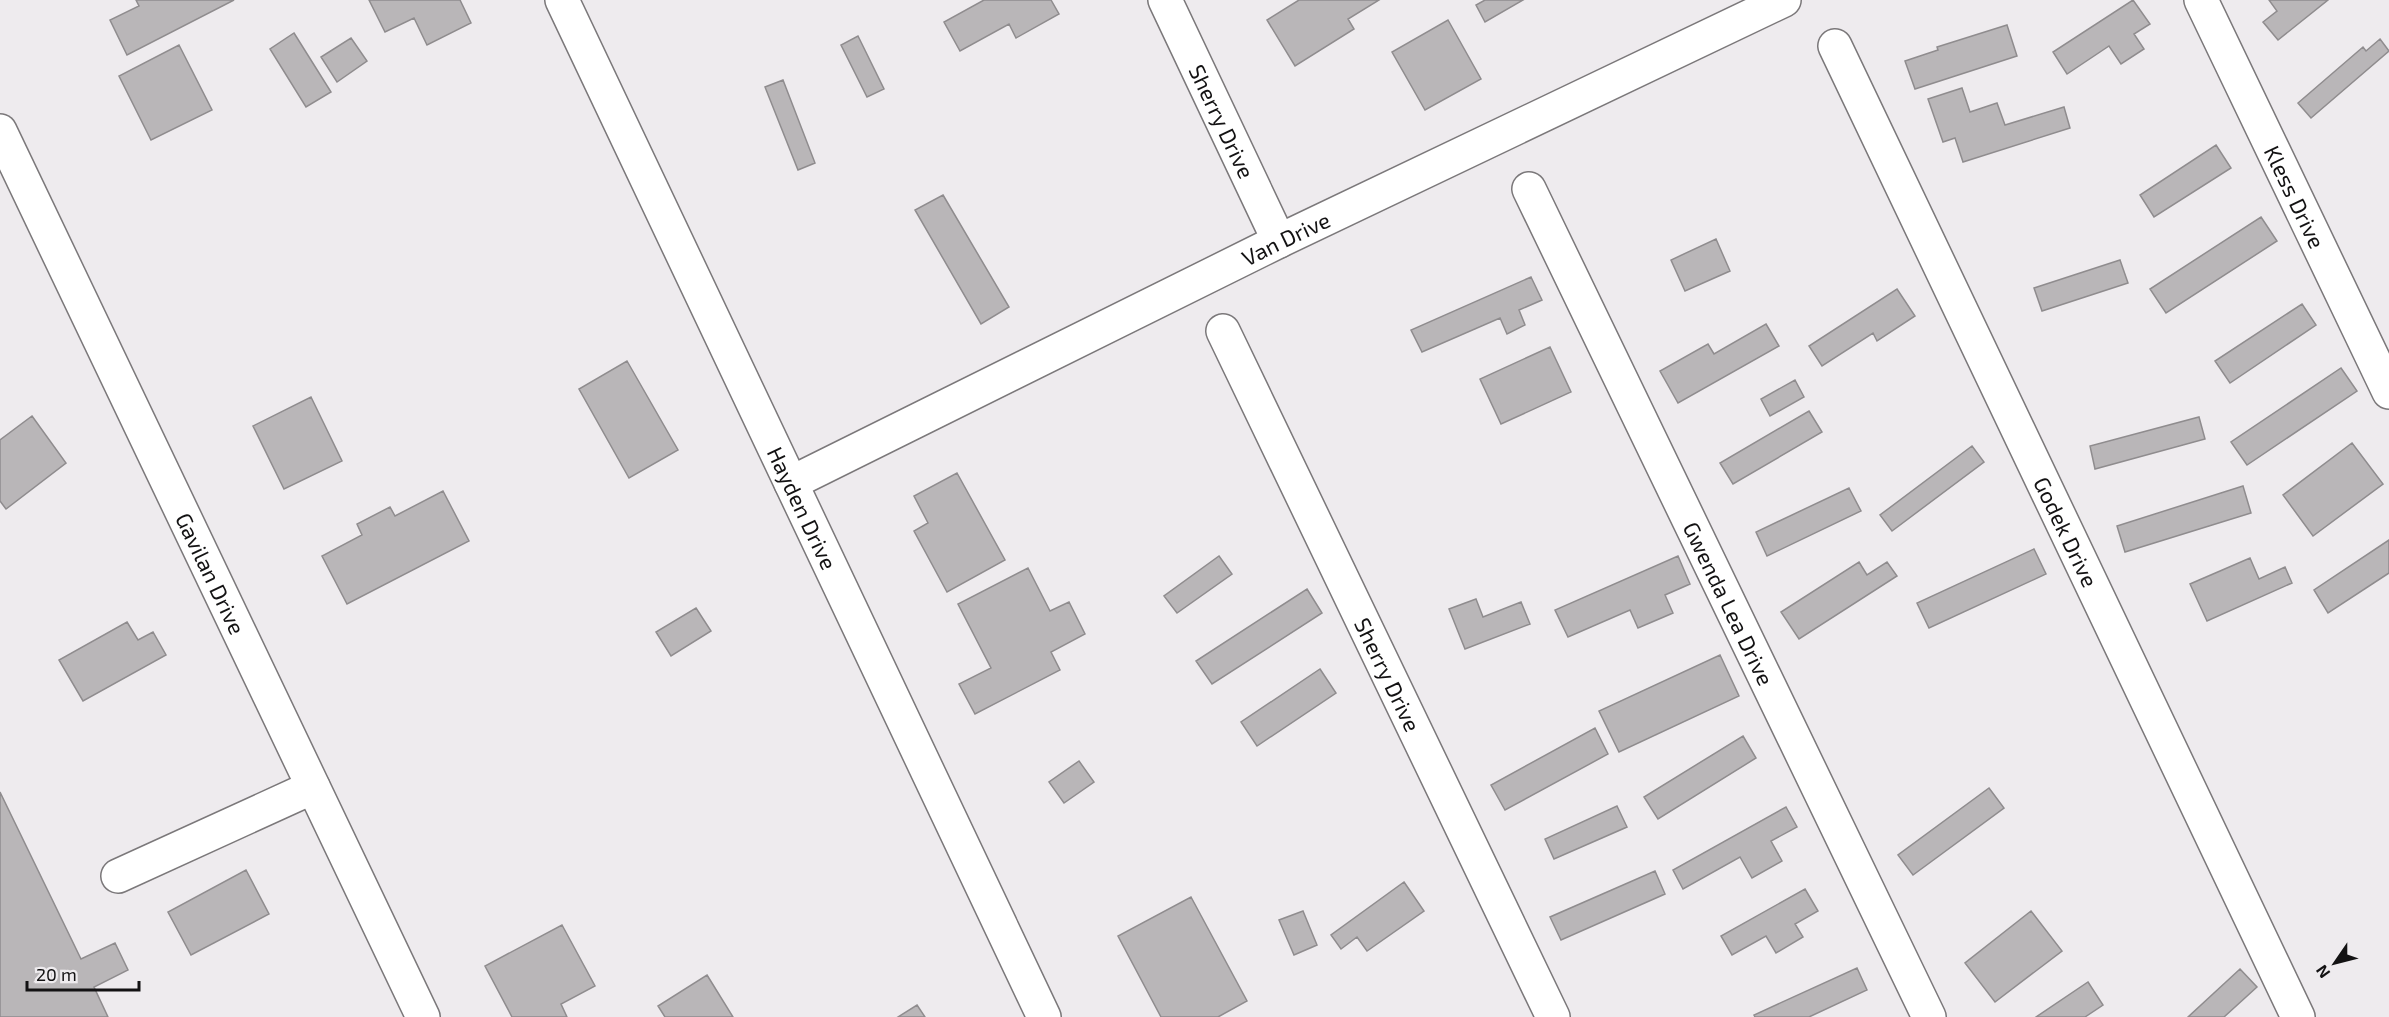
<svg xmlns="http://www.w3.org/2000/svg" width="2389" height="1017" font-family="'Exo 2',sans-serif">
<style>
.building{fill:#b9b6b8;stroke:#8f8c8e;stroke-width:1.5}
.lines{fill:none;stroke-linecap:round;stroke-linejoin:round}
.minor-casing{stroke:#7b787a;stroke-width:36}
.minor{stroke:#fff;stroke-width:33}
.labels{text-anchor:middle;dominant-baseline:central;stroke-width:5;stroke-linejoin:round;paint-order:stroke}
.street-label{font-size:22px;fill:#131213;stroke:#eeebee}
</style>
<rect width="100%" height="100%" fill="#eeebee"/>
<path class="building" d="M136,0H234L127,55L110,20L139,6Z
M369,0H460L471,23L427,45L414,18L385,32Z
M984,0H1051L1059,14L1016,38L1009,24L960,51L944,22Z
M1299,0H1379L1348,19L1354,29L1295,66L1267,20Z
M1485,0H1523L1485,22L1476,5Z
M2133,0L2150,24L2134,34L2144,49L2121,64L2109,46L2067,74L2053,52Z
M2269,0H2328L2278,40L2263,22L2277,11Z
M1448,20L1481,79L1425,110L1392,52Z
M2007,25L2017,56L1915,89L1905,61L1938,50L1937,47Z
M294,33L331,92L306,107L270,49Z
M858,36L884,89L867,97L841,45Z
M351,38L367,61L337,82L321,57Z
M2380,39L2389,51L2311,118L2298,103L2363,47L2366,51Z
M179,45L212,110L151,140L119,76Z
M783,80L815,163L798,170L765,87Z
M1962,88L1970,112L1997,103L2005,125L2064,107L2070,128L1963,162L1955,138L1943,142L1928,99Z
M2216,145L2231,168L2154,217L2140,195Z
M943,195L1009,307L981,324L915,210Z
M2261,217L2277,241L2166,313L2150,289Z
M1716,239L1730,271L1685,291L1671,260Z
M2120,260L2128,283L2042,311L2034,288Z
M1531,277L1542,300L1519,310L1525,325L1507,334L1500,318L1422,352L1411,330Z
M1897,289L1915,316L1877,341L1873,333L1822,366L1809,346Z
M2302,304L2316,325L2230,383L2215,361Z
M1766,324L1779,346L1678,403L1660,371L1708,344L1714,354Z
M1550,347L1571,392L1501,424L1480,379Z
M627,361L678,450L629,478L579,389Z
M2341,368L2357,391L2247,465L2231,442Z
M1795,380L1804,397L1770,416L1761,399Z
M311,397L342,461L284,489L253,426Z
M1809,411L1822,432L1733,484L1720,463Z
M32,416L66,463L6,509L0,501V440Z
M2199,417L2205,439L2095,469L2090,446Z
M2352,443L2383,484L2313,536L2283,495Z
M1972,446L1984,462L1892,531L1880,515Z
M957,473L1005,560L947,592L914,531L928,523L914,496Z
M2243,486L2251,513L2125,552L2117,526Z
M1849,488L1861,511L1767,556L1756,532Z
M443,491L469,541L347,604L322,556L362,535L357,524L390,507L395,516Z
M2389,540V573L2328,613L2314,590Z
M2034,549L2046,574L1929,628L1917,603Z
M1219,556L1232,574L1177,613L1164,596Z
M1678,556L1690,584L1665,595L1673,613L1638,628L1630,610L1568,637L1555,610Z
M2250,558L2259,579L2285,567L2292,583L2207,621L2190,584Z
M1859,562L1867,575L1887,562L1897,576L1799,639L1781,612Z
M1028,568L1050,611L1069,602L1085,634L1051,652L1060,670L975,714L959,684L991,668L958,604Z
M1307,589L1322,613L1212,684L1196,661Z
M1476,599L1483,617L1521,602L1530,624L1465,649L1449,609Z
M696,608L711,631L671,656L656,632Z
M127,622L138,640L153,632L166,655L83,701L59,660Z
M1720,655L1739,696L1619,752L1599,711Z
M1320,669L1336,693L1257,746L1241,722Z
M1595,728L1608,754L1505,810L1491,785Z
M1743,736L1756,758L1658,819L1644,797Z
M1079,761L1094,782L1064,803L1049,782Z
M1989,788L2004,808L1913,875L1898,855Z
M0,792L81,959L115,943L128,970L94,987L108,1017H0Z
M1617,806L1627,827L1554,859L1545,839Z
M1786,807L1797,827L1771,841L1782,861L1752,878L1740,857L1683,889L1673,870Z
M246,870L269,914L191,955L168,912Z
M1655,871L1665,894L1561,940L1550,917Z
M1404,882L1424,911L1367,951L1357,937L1341,949L1331,935Z
M1805,889L1818,911L1795,924L1803,937L1776,953L1766,936L1732,955L1721,936Z
M1191,897L1247,1001L1218,1017H1161L1118,936Z
M1303,911L1317,945L1294,955L1279,920Z
M2031,911L2062,951L1995,1002L1965,963Z
M562,925L595,986L561,1004L567,1017H512L485,966Z
M1857,968L1867,990L1809,1017H1755L1754,1015Z
M2240,969L2257,987L2224,1017H2188Z
M707,975L733,1017H665L658,1006Z
M2088,982L2103,1005L2085,1017H2036Z
M917,1005L925,1017H898Z"/>
<g class="lines">
<defs>
<g id="minor">
<path id="s1" d="M562,0L1044,1017"/>
<path id="s2" d="M1165,0L1279,241"/>
<path id="s3" d="M2201,0L2389,392"/>
<path id="s4" d="M1835,46L2298,1017"/>
<path id="s5" d="M0,131L423,1017"/>
<path id="s6" d="M1529,189L1929,1017"/>
<path id="s7" d="M1223,331L1553,1017"/>
<path id="s8" d="M791,483L1279,241L1784,0"/>
<path d="M118,876L313,787"/>
</g>
</defs>
<use href="#minor" class="minor-casing"/>
<use href="#minor" class="minor"/>
</g>
<g class="labels">
<g class="street-label">
<text stroke="none"><textPath href="#s2" startOffset="134">Sherry Drive</textPath></text>
<text stroke="none"><textPath href="#s3" startOffset="218">Kless Drive</textPath></text>
<text stroke="none"><textPath href="#s8" startOffset="552">Van Drive</textPath></text>
<text stroke="none"><textPath href="#s1" startOffset="562">Hayden Drive</textPath></text>
<text stroke="none"><textPath href="#s4" startOffset="538">Godek Drive</textPath></text>
<text stroke="none"><textPath href="#s5" startOffset="490">Gavilan Drive</textPath></text>
<text stroke="none"><textPath href="#s6" startOffset="460">Gwenda Lea Drive</textPath></text>
<text stroke="none"><textPath href="#s7" startOffset="381">Sherry Drive</textPath></text>
</g>
</g>
<g transform="translate(2335 963) rotate(235)" stroke="#eeebee" stroke-width="4.5" paint-order="stroke">
<path d="M0-4.5L10 22L0 15L-10 22Z" fill="#131213"/>
<text y="-9" font-size="16" font-weight="bold" text-anchor="middle" fill="#131213">N</text>
</g>
<path d="M27 981v9h112v-9" fill="none" stroke="#131213" stroke-width="3"/>
<text x="36" y="981" font-size="18" fill="#131213" stroke="#eeebee" stroke-width="4.5" paint-order="stroke">20 m</text>
</svg>
